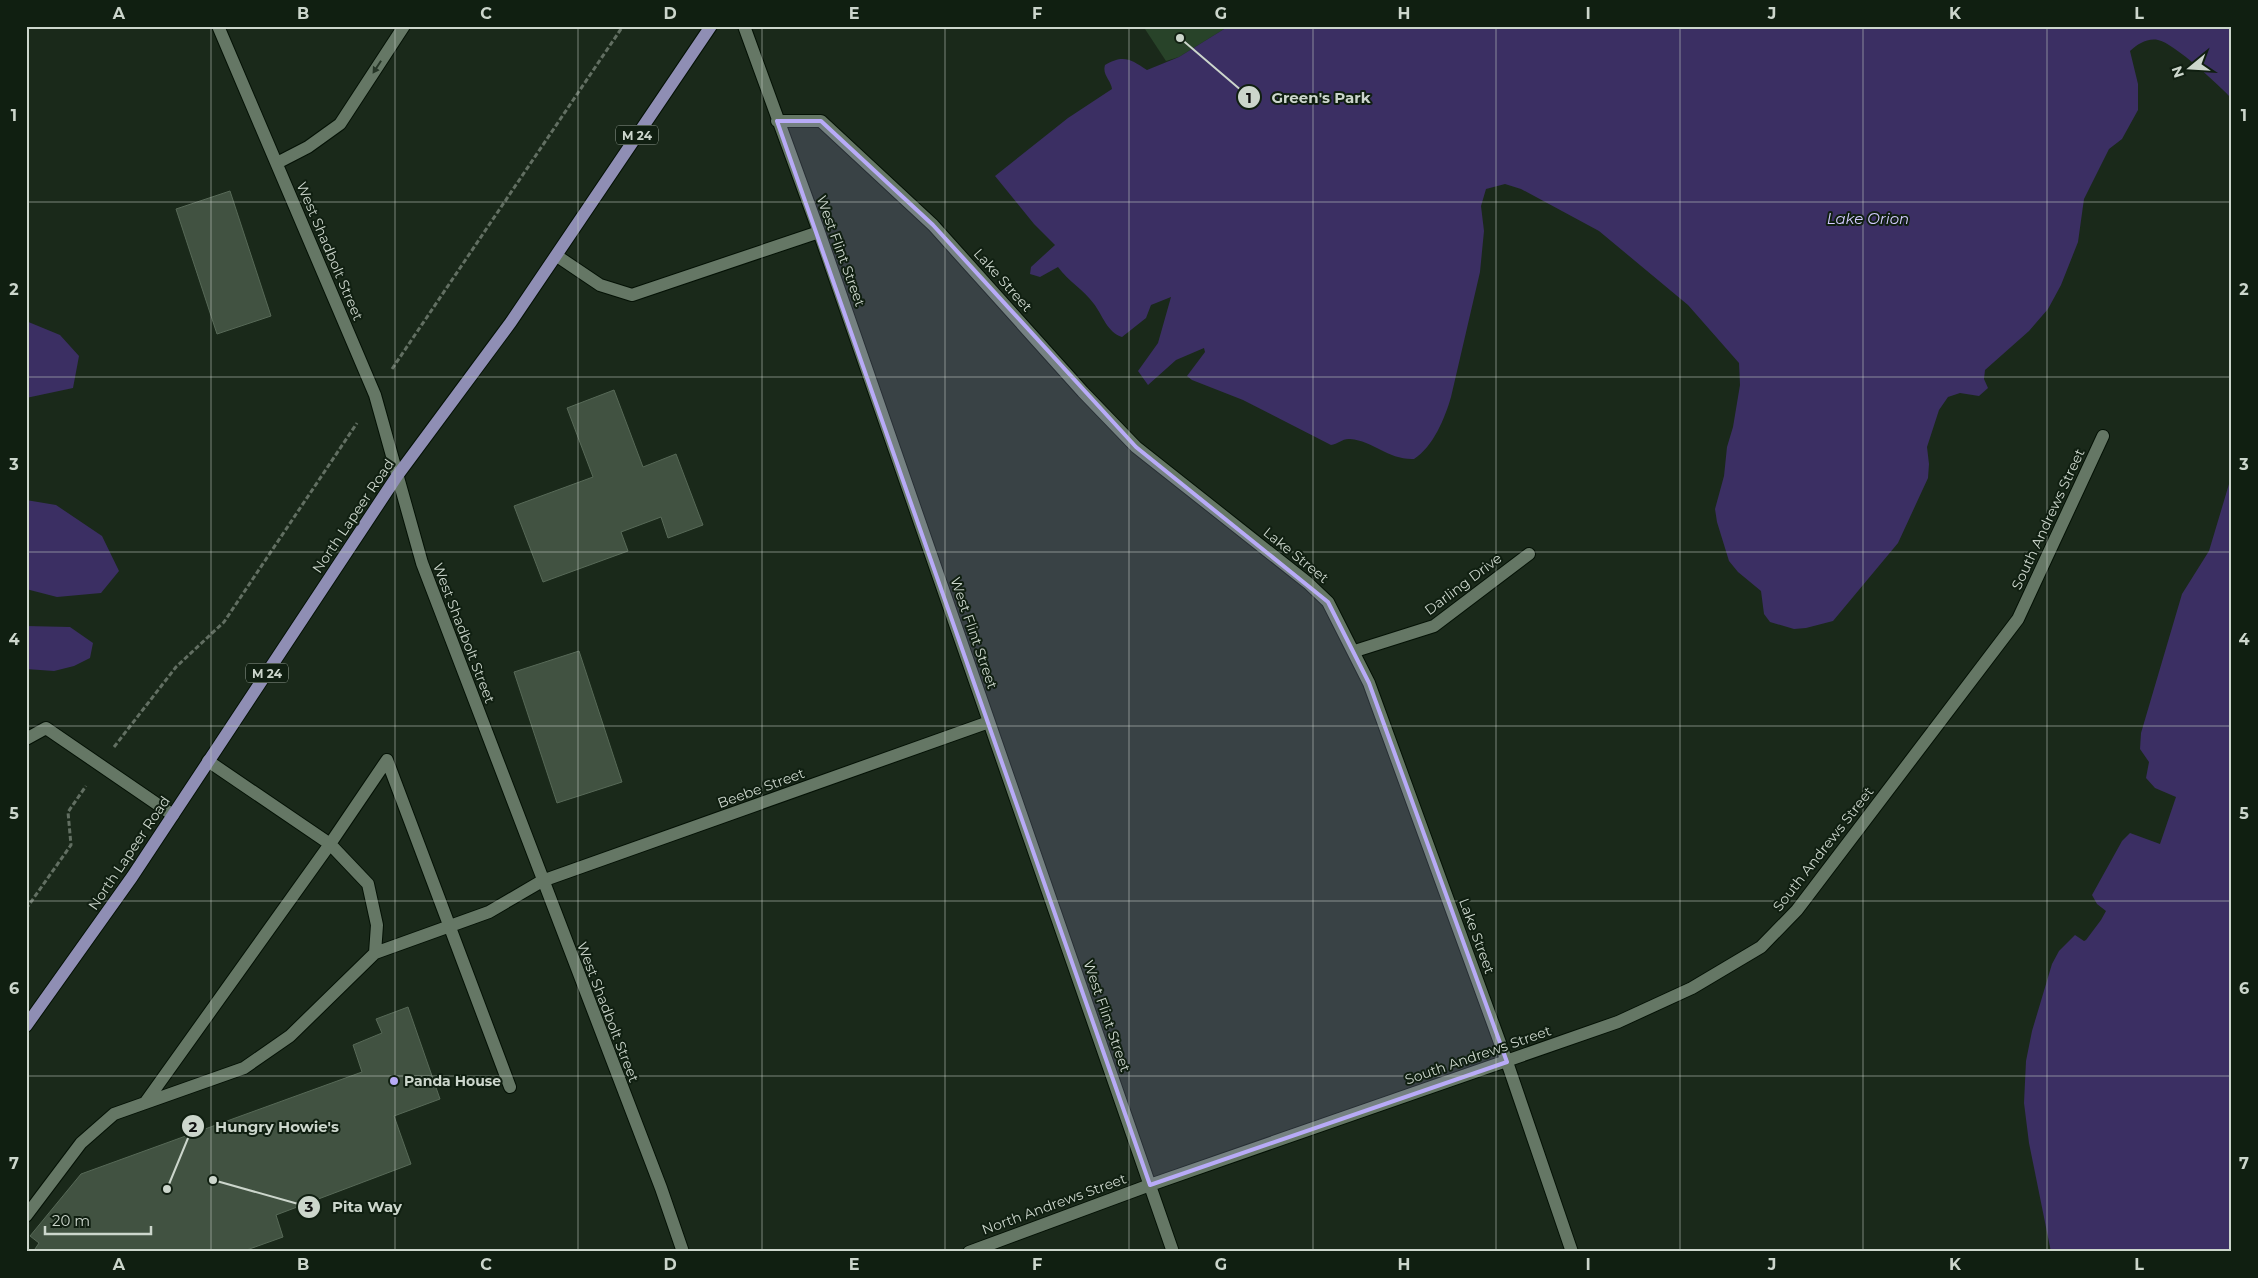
<svg xmlns="http://www.w3.org/2000/svg" width="2258" height="1278" font-family="Montserrat,sans-serif">
<style>
.green{fill:#284329}
.water{fill:#3b2f63}
.building{fill:#415241;stroke:#576957}
.lines{fill:none;stroke-linecap:round;stroke-linejoin:round}
.minor-casing{stroke:#041105;stroke-width:14}
.major-casing{stroke:#041105;stroke-width:14}
.path{stroke:#626f62;stroke-width:3;stroke-dasharray:5 2.5;stroke-linecap:butt}
.minor{stroke:#657765;stroke-width:12}
.major{stroke:#8f8eb4;stroke-width:12}
.oneway{fill:#253526}
.marked{fill:#b8abf7;fill-opacity:0.2;stroke:#b8abf7;stroke-width:4;stroke-linejoin:round}
.grid{fill:none;stroke:#ccd6cc;stroke-width:1;stroke-opacity:0.55}
.poi-dot{fill:#b8abf7;stroke:#101f11;stroke-width:2}
.labels{text-anchor:middle;dominant-baseline:central;stroke-width:4;stroke-linejoin:round;paint-order:stroke}
.shield{fill:#101f11;stroke:#949f94;stroke-width:1}
.shield-label{font-size:12px;font-weight:bold;fill:#ccd6cc}
.street-label{font-size:14px;fill:#ccd6cc;stroke:#101f11}
.poi-label{font-size:14px;font-weight:bold;fill:#ccd6cc;stroke:#101f11;text-anchor:start}
.water-label{font-size:15px;font-style:italic;fill:#d3cbff;stroke:#101f11}
.leader{fill:none;stroke:#ccd6cc;stroke-width:2}
.callout-dot{fill:#ccd6cc;stroke:#101f11;stroke-width:2}
.mark-label{font-size:15px;text-anchor:middle;font-weight:bold;fill:#111}
.callout-label{font-size:15px;text-anchor:middle;font-weight:bold;fill:#ccd6cc;stroke:#101f11;stroke-width:4;stroke-linejoin:round;paint-order:stroke}
.neatline{fill:none;stroke:#ccd6cc;stroke-width:2}
.grid-label{font-size:16px;text-anchor:middle;font-weight:bold;fill:#ccd6cc}
</style>
<rect width="100%" height="100%" fill="#1a291a"/>
<path class="green" d="M1143,26H1229L1179,57L1166,61Z"/>
<path class="water" d="M1229,26H2232V99C2220,86 2174,43 2158,40C2147,38 2138,44 2130,51L2138,84V110L2122,139L2109,149L2084,199L2078,242L2061,285L2048,309L2029,331L1985,370L1984,379L1988,388L1979,396L1960,393L1948,397L1939,410L1927,447L1929,464L1928,478L1898,543L1833,621L1806,628L1794,629L1770,622L1764,614L1761,591L1738,572L1729,561L1717,522L1715,509L1724,476L1727,447L1733,427L1740,385L1739,363L1688,305L1599,231L1521,189L1505,184L1486,189L1481,206L1484,231L1480,272L1451,397C1445,418 1433,447 1414,459C1388,460 1374,441 1350,439C1343,438 1338,444 1331,445L1243,400L1192,380L1187,376L1205,352L1204,348L1176,360L1148,385L1138,371L1158,343L1171,297L1151,305L1146,318L1122,337C1107,332 1103,316 1094,304C1084,290 1068,281 1058,267L1040,277L1030,274L1031,267L1055,245L1034,224L995,176L1068,118L1112,89C1111,80 1102,75 1105,65C1124,54 1131,60 1147,70L1179,57Z
M26,321L60,335L79,356L73,388L26,398Z
M2232,474V1252H2051L2029,1143L2024,1103L2026,1061L2032,1031L2052,964L2059,951L2075,935L2084,941L2086,940L2101,920L2106,911L2097,904L2092,895L2122,841L2130,833L2160,844L2176,797L2155,788L2146,778L2149,762L2140,749L2141,733L2182,594L2209,551Z
M26,500L56,505L102,536L119,571L101,593L57,597L26,589Z
M26,626L70,627L93,643L90,658L74,666L54,671L26,669Z"/>
<path class="building" d="M230,191L271,316L217,334L176,209Z
M614,390L643,467L676,454L703,525L668,538L661,517L621,532L628,551L543,582L514,506L593,477L567,408Z
M579,651L622,782L557,803L514,672Z
M408,1007L440,1099L394,1116L411,1164L276,1215L283,1237L241,1252H33L39,1243L30,1236L81,1174L362,1072L353,1045L382,1033L376,1019Z"/>
<g class="lines">
<defs>
<path id="minor" d="M218,26L375,395L422,563L661,1188L683,1252
M744,26L819,232L1173,1252
M777,121H821L933,225L1083,392L1136,447L1308,583L1328,602L1369,683L1507,1062L1572,1252
M277,163L308,147L340,124L404,26
M557,256L600,285L632,295L819,232
M1355,651L1434,626L1529,554
M26,739L46,728L173,815
M208,761L330,844L368,884L377,925L375,953
M145,1103L330,844L387,760L510,1087
M26,1216L81,1143L114,1114L244,1068L290,1036L375,953L489,912L542,881L989,722
M969,1252L1150,1185L1618,1022L1692,988L1761,947L1797,910L2018,619L2103,436"/>
<path id="major" d="M26,1026L132,877L397,476L511,322L711,26"/>
</defs>
<use href="#minor" class="minor-casing"/>
<use href="#major" class="major-casing"/>
<path class="path" d="M392,369L623,26
M114,747L176,667L224,622L357,423
M26,909L71,845L68,812L86,786"/>
<use href="#minor" class="minor"/>
<use href="#major" class="major"/>
</g>
<defs><path id="oneway-solid" d="M-6-.8H1V-3.2L6.5 0L1 3.2V.8H-6Z" transform="scale(1.25)"/></defs>
<use class="oneway" href="#oneway-solid" transform="translate(377 67) rotate(123)"/>
<path class="marked" d="M777,121H821L933,225L1136,447L1328,602L1369,683L1507,1062L1150,1185Z"/>
<path class="grid" d="M211,26V1252M395,26V1252M578,26V1252M762,26V1252M945,26V1252M1129,26V1252M1313,26V1252M1496,26V1252M1680,26V1252M1863,26V1252M2047,26V1252M26,202H2232M26,377H2232M26,552H2232M26,726H2232M26,901H2232M26,1076H2232"/>
<circle class="poi-dot" cx="394" cy="1081" r="5"/>
<g class="labels">
<g class="shield">
<rect x="616" y="125.5" width="42" height="19" rx="4"/>
<rect x="246" y="663.5" width="42" height="19" rx="4"/>
</g>
<g class="shield-label">
<text x="637" y="135">M 24</text>
<text x="267" y="673">M 24</text>
</g>
<g class="street-label">
<text transform="translate(330 251) rotate(67)">West Shadbolt Street</text>
<text transform="translate(841 251) rotate(70)">West Flint Street</text>
<text transform="translate(1003 280) rotate(48)">Lake Street</text>
<text transform="translate(353 516) rotate(-56)">North Lapeer Road</text>
<text transform="translate(2048 519) rotate(-65)">South Andrews Street</text>
<text transform="translate(1296 555) rotate(39)">Lake Street</text>
<text transform="translate(1463 584) rotate(-37)">Darling Drive</text>
<text transform="translate(464 633) rotate(69)">West Shadbolt Street</text>
<text transform="translate(974 633) rotate(71)">West Flint Street</text>
<text transform="translate(761 788) rotate(-20)">Beebe Street</text>
<text transform="translate(1823 849) rotate(-52)">South Andrews Street</text>
<text transform="translate(129 853) rotate(-56)">North Lapeer Road</text>
<text transform="translate(1477 936) rotate(70)">Lake Street</text>
<text transform="translate(608 1012) rotate(69)">West Shadbolt Street</text>
<text transform="translate(1107 1016) rotate(71)">West Flint Street</text>
<text transform="translate(1478 1055) rotate(-19)">South Andrews Street</text>
<text transform="translate(1054 1204) rotate(-20)">North Andrews Street</text>
</g>
<g class="poi-label">
<text x="404" y="1081">Panda House</text>
</g>
<g class="water-label">
<text x="1868" y="218">Lake Orion</text>
</g>
</g>
<path class="leader" d="M1180 38L1249 97M167 1189L193 1126M213 1180L309 1207"/>
<g class="callout-dot">
<circle cx="1180" cy="38" r="5"/>
<circle cx="167" cy="1189" r="5"/>
<circle cx="213" cy="1180" r="5"/>
<circle cx="1249" cy="97" r="12"/>
<circle cx="193" cy="1126" r="12"/>
<circle cx="309" cy="1207" r="12"/>
</g>
<g class="mark-label">
<text x="1249" y="103">1</text>
<text x="193" y="1132">2</text>
<text x="309" y="1212">3</text>
</g>
<g class="callout-label">
<text x="1321" y="103">Green's Park</text>
<text x="277" y="1132">Hungry Howie's</text>
<text x="367" y="1212">Pita Way</text>
</g>
<rect width="2258" height="1278" fill="none" stroke="#101f11" stroke-width="55"/>
<g transform="translate(2190 68) rotate(252)" stroke="#101f11" stroke-width="4" paint-order="stroke">
<path d="M0-4L9 19L0 12L-9 19Z" fill="#ccd6cc"/>
<text y="-8" font-size="14" font-weight="bold" text-anchor="middle" fill="#ccd6cc">N</text>
</g>
<path d="M45 1226v8h106v-8" fill="none" stroke="#ccd6cc" stroke-width="2.5"/>
<text x="52" y="1226" font-size="15" fill="#ccd6cc" stroke="#101f11" stroke-width="4" paint-order="stroke">20 m</text>
<rect x="28" y="28" width="2202" height="1222" class="neatline"/>
<g class="grid-label">
<text x="119" y="19">A</text>
<text x="303" y="19">B</text>
<text x="486" y="19">C</text>
<text x="670" y="19">D</text>
<text x="854" y="19">E</text>
<text x="1037" y="19">F</text>
<text x="1221" y="19">G</text>
<text x="1404" y="19">H</text>
<text x="1588" y="19">I</text>
<text x="1772" y="19">J</text>
<text x="1955" y="19">K</text>
<text x="2139" y="19">L</text>
<text x="14" y="121">1</text>
<text x="2244" y="121">1</text>
<text x="14" y="295">2</text>
<text x="2244" y="295">2</text>
<text x="14" y="470">3</text>
<text x="2244" y="470">3</text>
<text x="14" y="645">4</text>
<text x="2244" y="645">4</text>
<text x="14" y="819">5</text>
<text x="2244" y="819">5</text>
<text x="14" y="994">6</text>
<text x="2244" y="994">6</text>
<text x="14" y="1169">7</text>
<text x="2244" y="1169">7</text>
<text x="119" y="1270">A</text>
<text x="303" y="1270">B</text>
<text x="486" y="1270">C</text>
<text x="670" y="1270">D</text>
<text x="854" y="1270">E</text>
<text x="1037" y="1270">F</text>
<text x="1221" y="1270">G</text>
<text x="1404" y="1270">H</text>
<text x="1588" y="1270">I</text>
<text x="1772" y="1270">J</text>
<text x="1955" y="1270">K</text>
<text x="2139" y="1270">L</text>
</g>
</svg>
